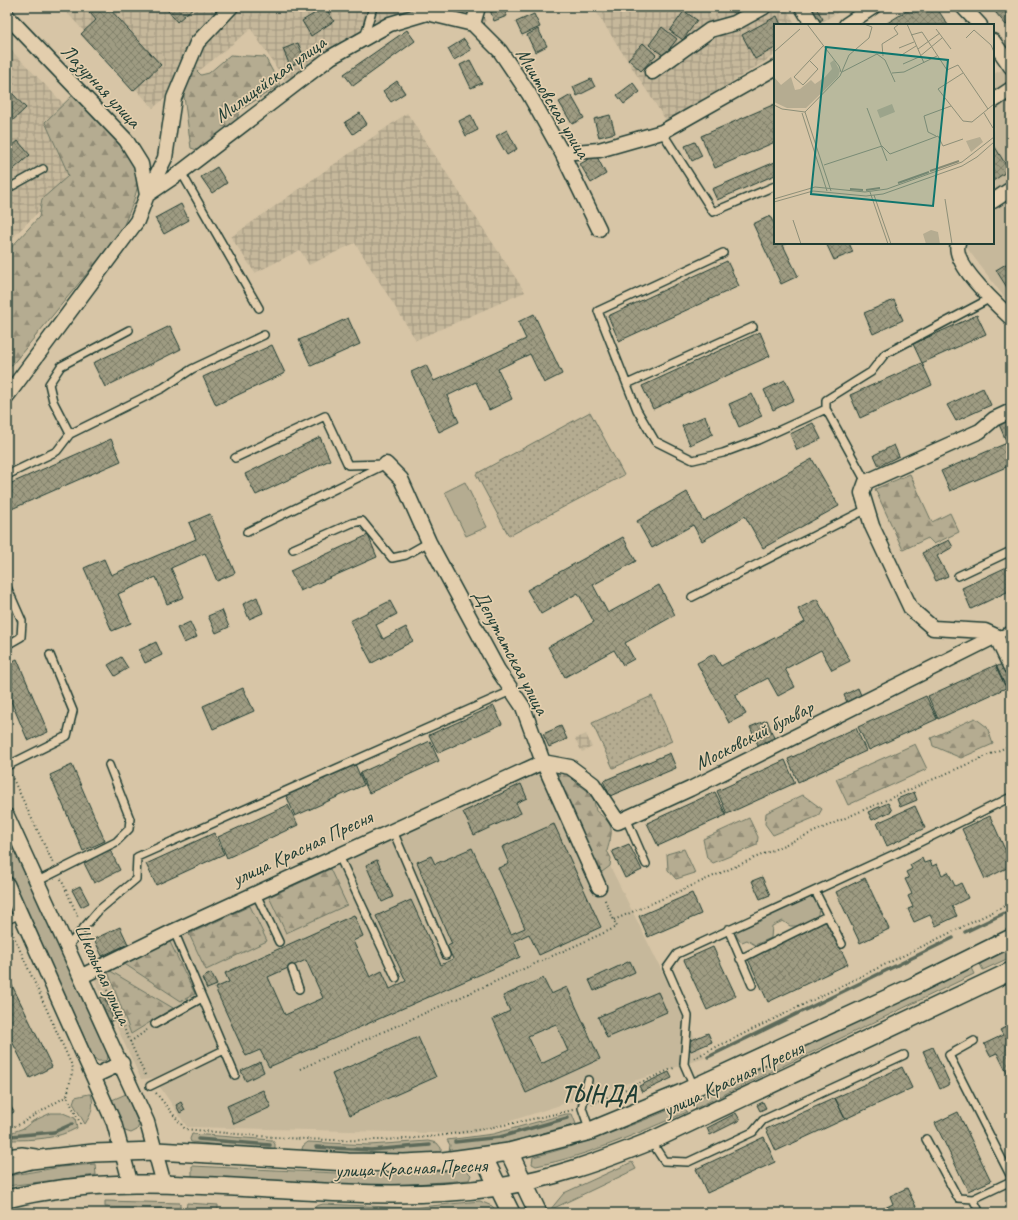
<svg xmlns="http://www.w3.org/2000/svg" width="1018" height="1220" font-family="Caveat,sans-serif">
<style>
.built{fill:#c6b89b}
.industrial{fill:url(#industrial-grid)}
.grass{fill:#b5ac91;stroke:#6a7462}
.forest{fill:url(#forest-firs);stroke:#6a7462}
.park{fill:url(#park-dots);stroke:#6a7462}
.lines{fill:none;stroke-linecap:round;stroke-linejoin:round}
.stream{stroke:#5d6b5a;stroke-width:3.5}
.building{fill:url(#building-cross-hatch);stroke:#1f3d34;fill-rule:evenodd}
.service-casing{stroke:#1f3d34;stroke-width:10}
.minor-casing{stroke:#1f3d34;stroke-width:17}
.tertiary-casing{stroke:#1f3d34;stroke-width:20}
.path{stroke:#1f3d34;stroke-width:2;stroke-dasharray:1 3;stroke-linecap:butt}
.service{stroke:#e3cead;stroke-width:7}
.minor{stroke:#e3cead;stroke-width:14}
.tertiary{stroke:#e3cead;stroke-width:17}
.labels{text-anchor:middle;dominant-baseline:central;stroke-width:3.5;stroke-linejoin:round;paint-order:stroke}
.street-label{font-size:20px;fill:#1f3d34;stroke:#e3cead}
.district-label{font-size:24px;font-weight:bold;letter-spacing:1px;fill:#1f3d34;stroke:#e3cead}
.inset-river{fill:none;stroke:#868a74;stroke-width:2}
.inset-road{fill:none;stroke:#8d8f78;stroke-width:1}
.view{fill:#0f766e;fill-opacity:0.15;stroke:#0f766e;stroke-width:2}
.inset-edge{fill:none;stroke:#1f3d34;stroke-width:2}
</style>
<defs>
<pattern id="industrial-grid" width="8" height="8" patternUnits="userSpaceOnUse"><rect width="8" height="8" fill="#c6b89b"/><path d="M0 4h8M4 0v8" fill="none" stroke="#a0977f"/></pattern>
<pattern id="forest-firs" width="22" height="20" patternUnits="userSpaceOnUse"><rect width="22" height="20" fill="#b5ac91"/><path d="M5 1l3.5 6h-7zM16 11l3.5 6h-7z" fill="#938d77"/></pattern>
<pattern id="park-dots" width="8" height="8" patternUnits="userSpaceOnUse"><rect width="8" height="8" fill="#b5ac91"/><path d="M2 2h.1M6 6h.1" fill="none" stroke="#938d77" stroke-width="1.8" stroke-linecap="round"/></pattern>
<pattern id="building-cross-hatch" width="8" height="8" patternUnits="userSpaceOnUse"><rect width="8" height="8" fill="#9e9b82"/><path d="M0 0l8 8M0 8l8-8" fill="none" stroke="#80806b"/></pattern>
</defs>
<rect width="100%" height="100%" fill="#d7c5a6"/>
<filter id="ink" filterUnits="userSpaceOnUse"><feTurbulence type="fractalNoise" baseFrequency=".025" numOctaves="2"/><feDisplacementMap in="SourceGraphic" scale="8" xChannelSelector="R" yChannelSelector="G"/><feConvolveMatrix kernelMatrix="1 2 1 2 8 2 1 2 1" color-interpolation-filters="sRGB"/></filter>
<g filter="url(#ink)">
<path class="built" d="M1011,66V306L963,243H993V74Z
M556,757L705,1058L471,1134L187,1127L154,1078L141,1079L92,974Z"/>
<path class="industrial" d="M62,7H411L292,91L251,29L153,108Z
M412,7H479L486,22Z
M593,7H785L796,25H775V55L667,122Z
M801,7H847L817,25Z
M7,46L105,146L7,243Z
M407,113L525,292L416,340L355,243L309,265L300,250L255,273L231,237Z
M586,734L592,747L582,752L575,739Z"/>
<path class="grass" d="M465,482L487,527L466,536L445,492Z
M7,834L107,1050L108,1058L105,1061H98L93,1057L7,869Z
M809,895C818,901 821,907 817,917L797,926H790L783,921L772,926L771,938L755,945L747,940L742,942L739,940L736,935L740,927Z
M1011,947V957L983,970L979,962Z
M970,966L974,974L696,1108L693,1101Z
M89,1094H91C95,1106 91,1115 85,1124L73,1103L75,1097Z
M126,1094L139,1125L137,1130L131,1133L125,1131L122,1127L112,1100Z
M683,1104L687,1112C638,1133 588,1156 536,1166L532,1164L533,1157C585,1144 634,1125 683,1104Z
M51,1113H63L75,1118L77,1128C57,1139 33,1140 10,1140L7,1137V1134L24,1128L33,1121Z
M566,1114H572L576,1124L495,1146L449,1152L450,1145L447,1140L493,1134Z
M192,1134L272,1140L275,1144V1148L269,1150L191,1142L190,1139Z
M428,1141L437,1143L441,1148V1153L383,1157L305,1154L302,1149L303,1146L308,1142L369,1145Z
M632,1162L636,1169L550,1210L564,1193Z
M95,1164L96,1175L7,1186L8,1176L61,1167Z
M192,1166L378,1175L466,1170L471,1175L469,1180L402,1185H345L192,1177Z
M105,1201L180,1203V1209L105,1207Z
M480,1201L492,1206L499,1213H311L316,1206L323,1204L411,1208Z
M187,1203L218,1205V1212L186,1210Z"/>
<path class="forest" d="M230,55L265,57L280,85L240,110L233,131L200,151L191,148L183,89L192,66L201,75L209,73Z
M74,94L118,139L135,163L139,182L133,203L121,232L7,371V252L39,217L42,199L68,176L66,169L45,122Z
M910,474L932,522L950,513L959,532L934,544L928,538L903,550L875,489Z
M975,718L987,727L993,744L961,758L933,746L931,738Z
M915,744L927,769L848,805L836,779Z
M567,770L577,783L593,795L596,811C615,825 613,830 607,851L611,858L610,866L602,872H596L560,791L559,773Z
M803,795L822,809L818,816L773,835L765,824L766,813Z
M749,818L758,837L757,845L713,863L707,858L703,839Z
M684,849L695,873L676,879L668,870L667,854Z
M330,869L347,905L286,933L269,897Z
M250,906L267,941L206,970L189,934Z
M170,942L195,994L181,1001L123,963Z
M107,969L173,1008L131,1034Z"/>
<path class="park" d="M590,412L624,475L509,536L476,474Z
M652,696L672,741L613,768L592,723Z"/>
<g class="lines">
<path class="stream" d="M965,932L1011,910
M708,1057L953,938
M11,1136L54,1132L72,1124
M198,1139L270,1145
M455,1142L500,1137L567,1118
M316,1147L371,1150L430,1145"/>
</g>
<path class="building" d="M85,7H108L161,65L133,91L81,34L96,20Z
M165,7H194L177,22Z
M325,7L334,21L311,36L302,21Z
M497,7H503L507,16L494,21L490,10Z
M730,7H746L734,14Z
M913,7H936L948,25H884Z
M991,7H1011V22L1006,25Z
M816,8L823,19L816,24L809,13Z
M684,11L697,20L683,40L670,31Z
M534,14L540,27L522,35L516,22Z
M777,16L781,25H775V48L755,59L742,35Z
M662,27L677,39L664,56L649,45Z
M538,29L547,46L535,52L527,35Z
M407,30L415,41L353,86L344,74Z
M464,39L471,50L454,60L448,49Z
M298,43L305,60L290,66L283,49Z
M643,43L656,55L641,71L628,59Z
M470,60L482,83L471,88L460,65Z
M591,79L595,87L577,96L573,87Z
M397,81L405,93L391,102L383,91Z
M633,83L640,92L624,104L617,95Z
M12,93L26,108L9,124L7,122V98Z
M571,95L584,118L572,124L559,102Z
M775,104V142L715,168L701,136Z
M360,113L367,124L353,134L345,122Z
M471,115L478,130L466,136L459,121Z
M610,115L615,133L599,137L594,119Z
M507,130L517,149L507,155L496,136Z
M18,141L30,155L7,175V150Z
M695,142L702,156L692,161L685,146Z
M995,147L1009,170L993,181V148Z
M596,155L606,174L591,183L580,164Z
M775,162V175L717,200L712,189Z
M217,167L227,183L212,193L201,177Z
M181,204L189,220L164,234L155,218Z
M770,216L775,226V243H788L783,245L798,276L781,284L753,224Z
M826,243H849L853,252L834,260Z
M727,261L739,286L619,341L608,316Z
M1011,261V294L996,270Z
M894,300L903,320L873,334L864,313Z
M534,314L562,374L544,383L530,354L498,369L512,399L489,410L476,382L447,396L459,422L439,432L411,372L426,365L434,381L526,339L518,322Z
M977,315L986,334L922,363L913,344Z
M348,318L360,344L311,366L299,340Z
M170,326L181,349L105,387L93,363Z
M760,332L770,356L653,409L642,386Z
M272,345L285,373L216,405L203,377Z
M922,363L932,385L860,418L850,395Z
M785,380L794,400L773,410L764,390Z
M983,388L991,405L956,421L947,405Z
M752,394L762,416L739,427L729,404Z
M705,416L713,434L690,445L682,426Z
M1011,416V441L1007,443L998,422Z
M813,423L821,439L797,450L790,434Z
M320,437L330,460L256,495L245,474Z
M111,439L121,461L7,511V485Z
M1007,443L1011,451V465L950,491L941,471Z
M894,445L899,456L879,466L874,455Z
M812,459L839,506L763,548L745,516L702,541L693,525L652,548L637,521L687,492L703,521Z
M210,514L235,573L217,581L205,553L171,568L184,597L167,604L156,577L118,594L131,623L112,631L84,568L104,559L111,575L196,539L189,523Z
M368,535L377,557L300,591L290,571Z
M623,537L636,561L593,585L608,613L659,585L675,615L625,643L634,659L623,665L614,650L565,677L548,647L594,622L578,593L541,614L527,590Z
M949,540L953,547L937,556L948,576L936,581L922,553Z
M1011,565V590L971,609L962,588Z
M257,597L263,613L249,619L243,604Z
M817,599L850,661L832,670L821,650L785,669L795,687L778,696L768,678L735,695L746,714L729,723L697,663L714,654L721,666L805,622L798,609Z
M390,601L397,614L376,625L383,639L406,627L413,641L372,663L350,621Z
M222,610L229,627L216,633L208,616Z
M190,622L197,637L184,643L177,628Z
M156,642L162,655L145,663L139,650Z
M121,657L128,668L115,676L108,665Z
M17,659L48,732L28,741L7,692V664Z
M1004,663L1011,680V682L1005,685L996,667Z
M996,665L1006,688L938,719L928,696Z
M243,688L254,711L213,729L203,706Z
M858,688L863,700L849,707L844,695Z
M926,696L937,719L869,750L858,727Z
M494,706L502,724L438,753L429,735Z
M767,720L774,738L758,745L750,727Z
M561,726L567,739L549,747L543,734Z
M856,728L866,751L798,782L788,759Z
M430,741L439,761L369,793L360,773Z
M670,753L676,768L610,796L603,781Z
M785,760L795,783L727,814L717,791Z
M355,764L364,785L295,816L286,795Z
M72,765L105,841L83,851L50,775Z
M521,784L527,798L516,803L521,813L474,835L463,812Z
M715,792L726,815L658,846L647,823Z
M914,792L917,800L900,807L897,799Z
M888,803L892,811L872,820L868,812Z
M288,805L298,825L227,858L218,837Z
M915,806L925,828L887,846L877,823Z
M990,816L1011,863V866L985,879L962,829Z
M554,824L601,927L539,955L529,934L514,941L520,957L269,1067L260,1050L246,1056L215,988L229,982L225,973L354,915L363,936L353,941L370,977L382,971L390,989L406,981L376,916L411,900L441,965L453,959L447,946L452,944L420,871H421L417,862L431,856L435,864L472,848L511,934L525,928L498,868L509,864L502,847ZM306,960L323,998L285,1015L268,977Z
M214,833L224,854L156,885L146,864Z
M629,844L642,870L625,878L612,851Z
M109,848L120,870L94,883L83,861Z
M922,858L924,863L930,861L932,866L937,864L942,875L948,872L955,886L961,883L968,898L952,906L957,916L936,926L930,915L914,922L908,909L913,907L908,896L912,894L905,879L909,878L906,872L912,869L910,865Z
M377,860L393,897L382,902L366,865Z
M762,877L770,895L760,899L752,881Z
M865,878L889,929L860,943L836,892Z
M80,886L89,903L81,907L72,890Z
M692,893L701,914L648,937L639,916Z
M827,921L848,964L768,1002L748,959Z
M120,927L128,944L102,956L94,939Z
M713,947L736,996L707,1010L684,960Z
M630,961L635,972L594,991L589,980Z
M211,973L217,985L207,989L202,978Z
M7,975L52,1067L30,1078L7,1031Z
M543,978L551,994L567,987L600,1059L526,1093L493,1019L510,1011L503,996ZM556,1024L568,1051L541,1064L528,1036Z
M658,992L667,1012L607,1038L598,1017Z
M104,996L114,1020L106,1023L96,1000Z
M1011,1024V1081L997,1053L990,1056L984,1044L1003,1035L1000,1030Z
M708,1033L712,1042L691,1051L687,1042Z
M418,1037L436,1077L350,1115L332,1074Z
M933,1047L950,1084L940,1089L923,1051Z
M260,1062L264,1072L246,1081L241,1071Z
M902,1067L912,1088L845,1119L835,1098Z
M669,1072L672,1078L642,1092L639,1086Z
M263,1090L271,1107L234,1124L227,1106Z
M835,1098L845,1119L776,1151L766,1129Z
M7,1100L14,1112L7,1116Z
M181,1102L185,1110L180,1113L176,1105Z
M763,1102L766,1108L760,1111L757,1105Z
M958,1112L991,1181L968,1191L935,1123Z
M736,1113L740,1120L710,1135L707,1128Z
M764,1137L775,1162L707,1193L696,1169Z
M907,1188L919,1213H874L893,1204L890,1196Z"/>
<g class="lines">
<defs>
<path id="service" d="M364,38L373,7
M662,132L713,212L775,186
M181,172L259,308
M7,189L43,169
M723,253L598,311L637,410L655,441L693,460L723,453L758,440L826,409
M627,384L753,327
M70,434L53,401L49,384L61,366L129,330
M235,458L325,416L348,465L386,464
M7,475L57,451L70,434L163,388L192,369L264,335
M866,482L826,409V400L871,372L885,354L989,299
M247,532L384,465
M293,549L352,523L362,521L392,558L406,555L429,542
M958,576L1011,551
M7,587L22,621L21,637L7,645
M692,597L867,509
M996,636L1011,630
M7,766L67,736L73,711L50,655
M626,818L646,864
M393,831L446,955
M339,856L396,978
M38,881L116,842L129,829L130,819L109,765
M815,891L842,944
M256,894L279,942
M7,920L21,914
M728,929L752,985
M174,931L235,1075
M68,946L99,910L136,879L137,857L511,691
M740,959L827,916
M292,969L299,989
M155,1024L202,998
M974,1041L949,1055L1011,1177
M588,1080L582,1108L590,1131
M150,1086L224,1050
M694,1087L684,1064L688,1016L667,968L677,954L912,846L1011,797
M926,1139L958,1198L973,1199
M651,1141L664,1161L688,1162L753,1132L763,1120L904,1055
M7,1153L22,1151L36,1153
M980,1213L973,1199L1011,1181"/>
<path id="minor" d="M802,7L813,25
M963,7L980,25
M7,16L126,140L141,164L147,195
M473,24L478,7
M846,25L873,7
M993,41L1011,67
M652,72L710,30L735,23L764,7
M993,101L1011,89
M562,153L599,150L662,132L775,68
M147,195L181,172L331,57L390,24L427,13L473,24L500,51L529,94L562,153L599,229
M993,201L1011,189
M958,243C951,263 997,305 1011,318
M7,396L137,221L147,195L165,158L174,98L197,43L231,7
M1011,411L994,419L980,431L866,482L862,493L872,526L911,609L933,628L985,631L996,636L1011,668
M386,464L401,479L429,542L498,670L523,707L543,762L599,887
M7,816L147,1122L164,1184
M7,884L114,1123L131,1185
M82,976L174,931L543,762L570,767L593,784L618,822L690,789L996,636
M94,1076L122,1063"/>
<path id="tertiary" d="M509,1152L538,1213
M483,1156L511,1213
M7,1166L31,1160L94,1153L156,1151L348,1162L404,1163L443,1161L509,1152L590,1131L682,1093L914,986L1011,938
M7,1199C119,1171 237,1190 350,1193C399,1195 449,1194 498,1187C551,1179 601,1161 651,1141L1011,971"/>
</defs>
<use href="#service" class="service-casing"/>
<use href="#minor" class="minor-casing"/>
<use href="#tertiary" class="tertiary-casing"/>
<path class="path" d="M11,775L53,863
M61,879L79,919
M614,920L1011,745
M10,928L73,1068L67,1096L81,1125
M86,938L93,957
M102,979L146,1077
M130,1042L147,1030
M694,1058L1011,903
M300,1069L617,927L604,898
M156,1093L185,1129C265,1137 346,1145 427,1137C476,1132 524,1121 573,1110
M592,1104L676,1067
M7,1129L18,1125L67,1096
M560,1212L561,1213"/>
<use href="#service" class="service"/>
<use href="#minor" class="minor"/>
<use href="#tertiary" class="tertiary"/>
</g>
</g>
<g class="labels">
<g class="street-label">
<text transform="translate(270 79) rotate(-36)">Милицейская улица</text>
<text transform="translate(101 86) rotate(47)">Лазурная улица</text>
<text transform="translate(553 103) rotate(59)">Миитовская улица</text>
<text transform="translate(511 652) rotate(62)">Депутатская улица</text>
<text transform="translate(754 735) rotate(-27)">Московский бульвар</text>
<text transform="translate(302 848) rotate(-25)">улица Красная Пресня</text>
<text transform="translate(103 974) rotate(65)">Школьная улица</text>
<text transform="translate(733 1079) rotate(-25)">улица Красная Пресня</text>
<text transform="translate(411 1168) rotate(-2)">улица Красная Пресня</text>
</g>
<g class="district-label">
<text x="599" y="1094">ТЫНДА</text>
</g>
</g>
<g transform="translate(774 24)">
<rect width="220" height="220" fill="#d7c5a6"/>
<path d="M60,36L66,47L64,53L32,84H13L0,78V53L7,61L17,53L21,66L26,65L37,56L41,60L51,53L58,45L56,39ZM206,113L209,118L197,128L192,117ZM157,206L164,208L166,220H152L149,210Z" fill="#b5ac91"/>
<path d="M118,80L121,88L106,94L103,86Z" fill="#b5ac91"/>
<path class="inset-river" d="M156,147L185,137M124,159L155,148M76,165L89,166M92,166L106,164"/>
<path class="inset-road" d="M33,0L65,42L67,48M133,0L150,39M162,5L177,25M137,11L148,8L173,46L184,41L214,85M192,14L200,6L217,21L220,28M125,24L140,18M144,25L166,9M0,28L26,5M109,32L108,20L124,10L120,4L125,0M126,32L142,22M36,37L44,45L29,61L20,53L50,21M129,40L145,33L168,14M68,48L103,30L111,36L121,58M118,49L130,48L163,32M189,49L164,65L189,97L198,98L220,80M0,81L8,85L31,88L66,52L75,31L95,14L98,3L90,0M93,84L113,137M31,88L57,167M28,89L53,167M210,89L219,104M162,112L154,108L150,92L177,82M164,112L169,122L189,115M50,141L108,122L116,130L164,112M96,168L114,220M100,171L117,220M0,175L41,163L91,168L113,165L188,138L220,113M171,175L178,220M0,178L39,167L92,172L109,170L188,142L203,133L220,118M19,196L27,220"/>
<path class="view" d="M52,23L174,36L159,182L37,170Z"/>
<rect width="220" height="220" class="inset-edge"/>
</g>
<rect width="1018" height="1220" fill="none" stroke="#e3cead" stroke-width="24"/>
<rect x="12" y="12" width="994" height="1196" fill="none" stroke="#1f3d34" stroke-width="1.5" filter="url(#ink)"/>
</svg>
